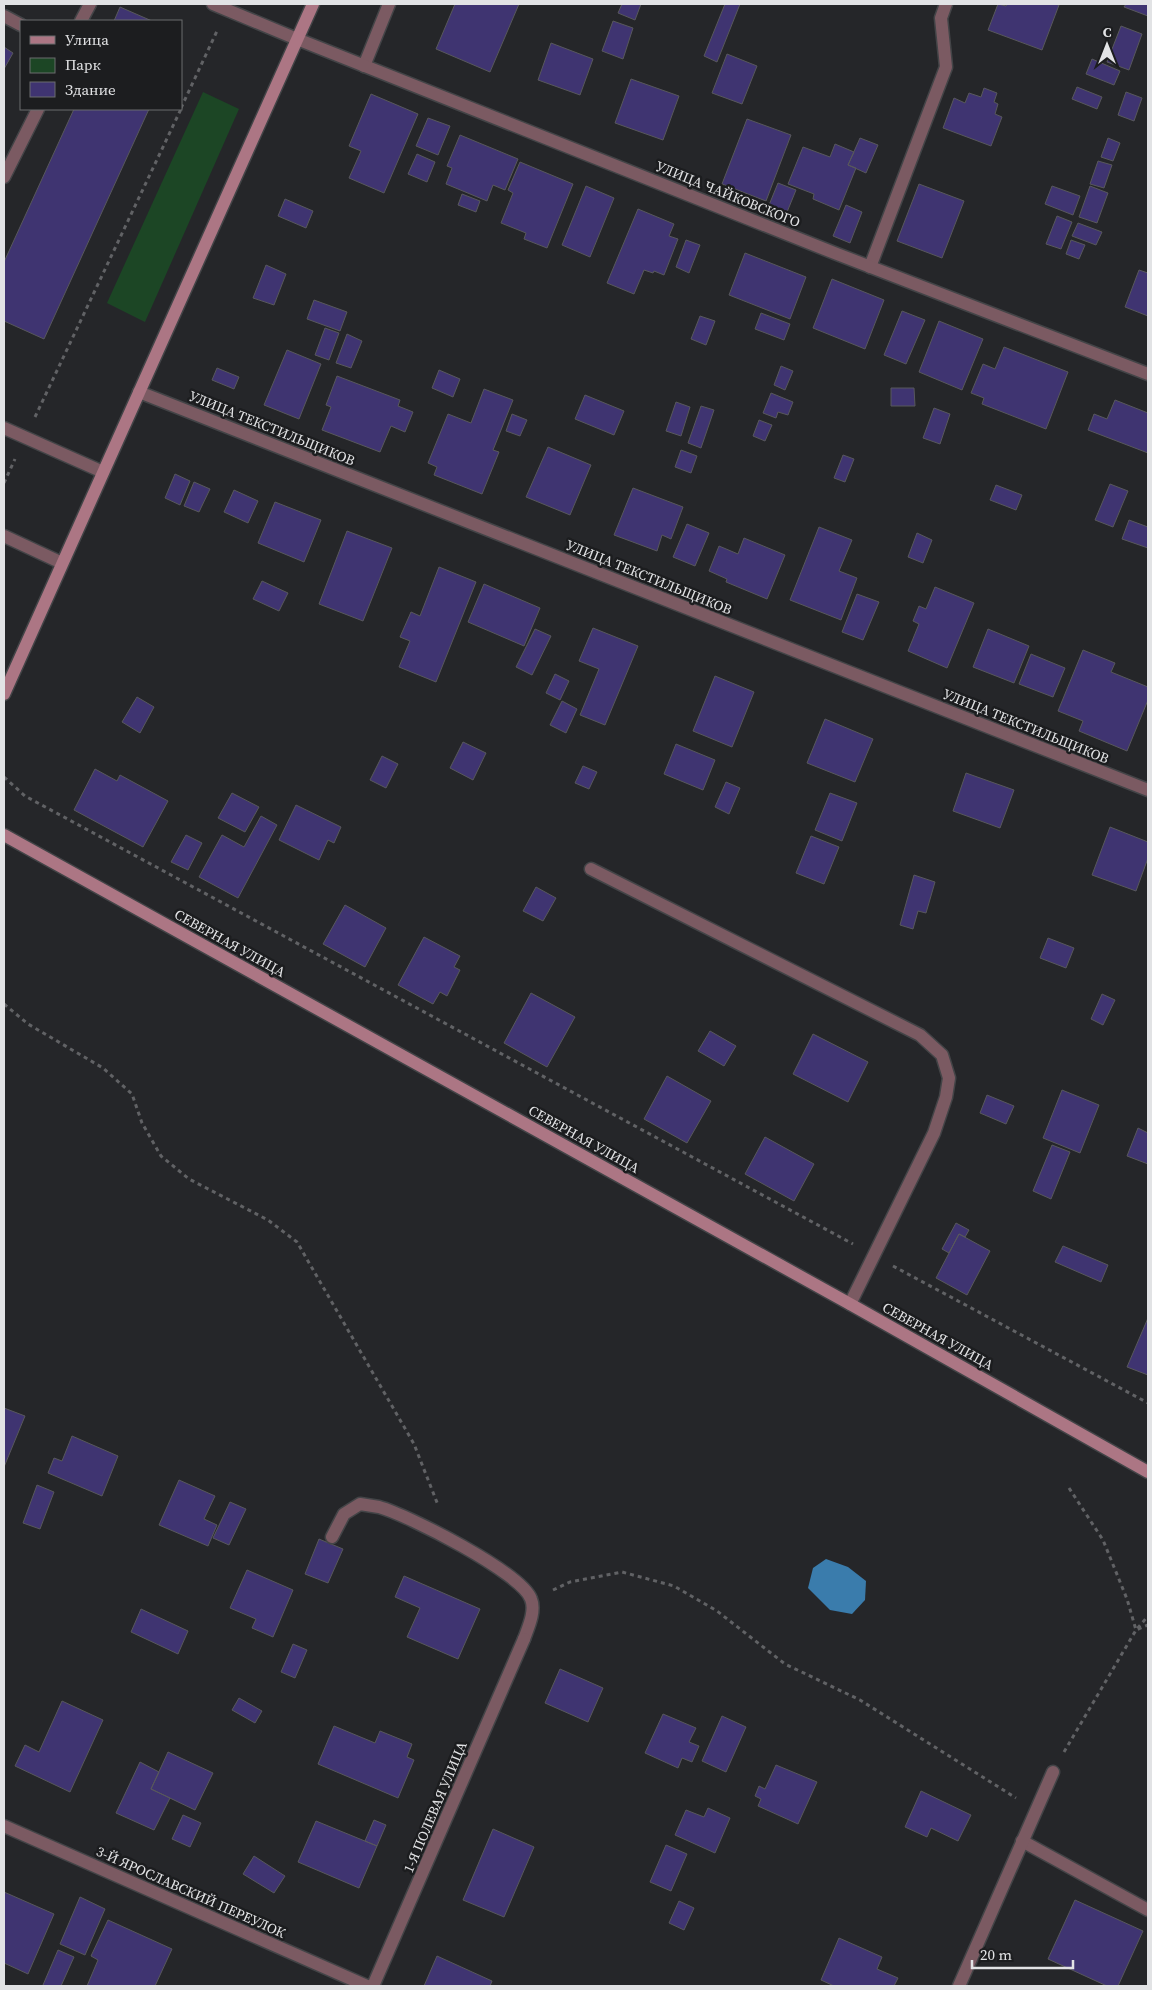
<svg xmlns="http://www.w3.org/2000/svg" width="1152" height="1990" font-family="'Source Serif 4',serif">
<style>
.green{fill:#1c4625}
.water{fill:#3a7cac}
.building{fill:#3f3471;stroke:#58585c}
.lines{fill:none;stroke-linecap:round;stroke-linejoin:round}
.lane-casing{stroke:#434447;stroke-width:15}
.street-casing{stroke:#434447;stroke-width:15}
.secondary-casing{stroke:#434447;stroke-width:15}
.path{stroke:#616265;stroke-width:3;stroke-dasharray:4 4;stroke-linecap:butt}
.lane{stroke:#7b5a62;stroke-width:12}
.street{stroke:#7b5a62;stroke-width:12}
.secondary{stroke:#ac7684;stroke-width:12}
.labels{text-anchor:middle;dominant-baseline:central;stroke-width:5;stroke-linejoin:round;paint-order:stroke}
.street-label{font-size:14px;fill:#e2e3e5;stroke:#1c1d1f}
</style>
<rect width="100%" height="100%" fill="#252629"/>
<path class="green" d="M203,92L239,109L145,322L107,303Z"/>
<path class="water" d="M826,1559L848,1567L866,1581L865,1600L852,1614L830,1610L808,1588L813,1568Z"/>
<path class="building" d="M455,4H519L490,72L436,49Z
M622,4H641L635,20L618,13Z
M725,4H740L717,62L704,56Z
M998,4L1006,6L1007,4H1054L1059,5L1042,50L988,30Z
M1126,4H1148V16L1124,7Z
M120,7L152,21H114Z
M613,21L633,28L623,59L602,51Z
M1121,26L1142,34L1129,70L1107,62Z
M551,43L593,59L580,95L538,80Z
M4,47L13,53L4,69Z
M727,54L757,66L742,104L712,93Z
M1092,59L1120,71L1114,85L1086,74Z
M631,79L679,96L663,140L615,123Z
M1077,87L1102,97L1097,109L1072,99Z
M984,88L997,93L994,102L998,104L995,114L1002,117L991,146L943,128L954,98L965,103L969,93L981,97Z
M1126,92L1142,98L1134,121L1118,115Z
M371,94L418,114L384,193L349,178L361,151L349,146Z
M74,109H149L44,339L4,321V262Z
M428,118L450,126L438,155L416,146Z
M747,119L791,135L766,201L722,184Z
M460,135L518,159L505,190L493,185L487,201L446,184L452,168L447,166Z
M860,138L878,145L866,173L848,165Z
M1108,138L1120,143L1113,161L1101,157Z
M835,144L854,152L848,165L856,168L839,210L813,199L814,194L788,184L803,147L830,157Z
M417,154L435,162L427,182L408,174Z
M1098,161L1112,165L1104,188L1090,184Z
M520,162L573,184L547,248L524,239L526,233L501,223L513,193L508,190Z
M778,183L796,190L785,217L767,210Z
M919,184L964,201L942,258L897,241Z
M586,186L614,198L590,257L562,245Z
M1052,186L1080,196L1073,215L1045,204Z
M1090,186L1108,193L1097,223L1079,217Z
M462,194L480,201L476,212L458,205Z
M285,199L313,211L306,228L278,216Z
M846,205L862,212L850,243L833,236Z
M638,209L674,224L669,236L678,239L664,275L654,271L653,273L644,270L634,294L607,283Z
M1057,216L1072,222L1061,249L1046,244Z
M1078,223L1102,232L1096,245L1072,236Z
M686,240L700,245L689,273L676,267Z
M1071,240L1085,245L1079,259L1066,254Z
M745,253L806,277L790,319L729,295Z
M266,265L286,274L274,305L253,298Z
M1139,270L1148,273V316L1125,307Z
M832,279L884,300L865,349L813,328Z
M314,300L347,312L340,331L307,319Z
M902,311L925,320L906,364L884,355Z
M761,313L790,324L784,340L755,329Z
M700,316L715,321L706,345L691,339Z
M939,321L983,339L962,390L919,372Z
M325,328L339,333L329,360L315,355Z
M347,334L362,341L351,368L336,363Z
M1004,347L1068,372L1046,429L982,404L984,398L971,393L983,364L995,369Z
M287,350L321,364L299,419L264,405Z
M781,366L793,371L785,390L774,385Z
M217,368L239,377L234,389L212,380Z
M439,370L460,379L453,397L432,388Z
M337,376L400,400L398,406L413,412L405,432L391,426L380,452L322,430L331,407L326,405Z
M891,388H914L915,406H891Z
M484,389L513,400L493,450L499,452L482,494L434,475L437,467L428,463L448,414L471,423Z
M771,393L793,402L788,415L778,412L776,418L763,413Z
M585,395L624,411L614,435L575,419Z
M1115,400L1148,413V453L1088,430L1094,414L1107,419Z
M676,402L690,407L681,436L666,431Z
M701,406L714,410L701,448L688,443Z
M934,408L950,414L940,444L923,438Z
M512,414L527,420L520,436L506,431Z
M759,420L772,425L765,441L753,436Z
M548,447L591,465L570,515L526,497Z
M681,450L697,456L691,473L675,467Z
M843,455L854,459L845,482L834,478Z
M175,474L190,481L180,505L165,498Z
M194,482L210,489L199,512L184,506Z
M1110,484L1128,491L1113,527L1095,520Z
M996,485L1022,495L1016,510L990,500Z
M633,488L683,507L671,539L662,535L657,551L614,535Z
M234,490L258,501L248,523L224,512Z
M275,502L321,520L304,562L258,543Z
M1129,520L1148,527V548L1122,539Z
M687,524L709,533L695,566L673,557Z
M819,527L852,540L839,571L857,578L841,620L790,600Z
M347,531L392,548L363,621L319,604Z
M917,533L932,540L923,563L908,557Z
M744,538L785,555L767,599L726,582L727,579L709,571L719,546L738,554Z
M439,567L476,582L436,682L399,667L410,641L400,637L411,612L420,616Z
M262,581L288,593L279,611L253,599Z
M484,584L540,608L524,646L468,622Z
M935,587L974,603L947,668L908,651L919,624L913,621L919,606L926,609Z
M857,594L879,602L863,640L842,632Z
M593,628L638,646L605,725L580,715L599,669L579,661Z
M535,629L551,636L532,675L516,667Z
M988,629L1029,646L1014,683L973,667Z
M1083,650L1115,663L1111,672L1148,687V700L1127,751L1079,731L1083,721L1058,711Z
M1031,654L1065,668L1053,697L1019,684Z
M555,674L569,681L560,700L546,693Z
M715,676L754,692L732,747L693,731Z
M137,697L154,707L140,733L122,722Z
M562,701L577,709L566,733L550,725Z
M825,719L873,739L855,782L807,763Z
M463,742L486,753L473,780L450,768Z
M676,744L715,760L703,790L664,774Z
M382,756L398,764L386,788L370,780Z
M583,766L597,772L589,789L575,783Z
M95,769L117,781L120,775L168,801L143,847L74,810Z
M966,773L1014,790L1000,828L953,811Z
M726,782L740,788L729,814L715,807Z
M232,793L259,807L245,832L218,818Z
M830,793L857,803L842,841L815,830Z
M296,805L341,827L334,843L328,840L319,860L279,840Z
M261,816L277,825L238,898L199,877L222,835L244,847Z
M1110,827L1148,842V858L1136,891L1092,875Z
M186,835L202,843L188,870L171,862Z
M811,836L839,847L824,884L796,873Z
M914,875L935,882L926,913L918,911L913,929L900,925Z
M536,887L556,898L543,921L523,911Z
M345,905L386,928L365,967L323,944Z
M424,937L460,956L454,967L460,970L447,996L440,992L433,1004L398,985Z
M1048,938L1074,948L1066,968L1040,958Z
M531,993L575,1017L547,1067L504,1043Z
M1102,994L1115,1000L1103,1025L1091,1019Z
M710,1031L736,1046L724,1066L698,1051Z
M813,1034L868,1062L848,1102L793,1074Z
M667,1076L711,1101L687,1143L644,1119Z
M1062,1090L1099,1105L1080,1153L1043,1138Z
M987,1095L1014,1106L1006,1124L980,1113Z
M1138,1128L1148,1133V1164L1127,1156Z
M765,1137L814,1164L794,1201L745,1174Z
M1052,1145L1070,1152L1051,1199L1033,1191Z
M956,1223L969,1230L965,1237L959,1234L949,1253L942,1249Z
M959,1234L990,1251L967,1295L936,1278Z
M1063,1246L1108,1265L1101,1282L1055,1262Z
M1148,1318V1375L1127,1367Z
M4,1408L25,1416L4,1467Z
M72,1436L118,1456L102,1496L48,1473L54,1458L62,1461Z
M179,1480L215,1496L204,1519L217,1525L208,1546L159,1525Z
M37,1485L54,1492L40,1529L23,1523Z
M230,1502L246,1509L229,1545L213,1538Z
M319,1539L343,1549L328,1583L305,1574Z
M247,1570L293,1590L273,1637L252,1628L256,1619L230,1608Z
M404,1576L480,1609L458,1659L407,1637L420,1608L395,1597Z
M141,1609L188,1631L178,1654L131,1632Z
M293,1644L307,1650L295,1678L281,1672Z
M560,1669L603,1688L588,1722L545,1703Z
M239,1698L262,1711L255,1723L232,1710Z
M62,1701L103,1720L70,1792L15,1766L25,1745L39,1752Z
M663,1714L696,1728L689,1742L699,1746L692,1762L682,1758L678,1768L645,1753Z
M722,1716L746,1727L726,1772L702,1761Z
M334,1726L375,1743L380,1731L412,1744L407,1757L414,1760L398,1798L318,1764Z
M168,1752L213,1773L195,1810L151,1789Z
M140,1762L159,1772L151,1789L170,1798L154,1830L116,1813Z
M776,1765L817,1782L798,1824L758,1806L761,1799L755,1796L759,1786L765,1789Z
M921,1791L971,1815L958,1841L931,1828L927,1837L905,1827Z
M708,1808L730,1818L715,1853L675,1835L686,1810L704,1817Z
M183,1815L201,1823L190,1847L172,1839Z
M374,1820L386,1825L377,1846L365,1841Z
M316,1821L377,1846L359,1888L298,1862Z
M493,1829L534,1847L504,1917L463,1900Z
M666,1845L687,1854L671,1891L650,1882Z
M254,1856L285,1876L274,1893L243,1874Z
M4,1892L54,1914L28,1974L4,1963Z
M80,1897L105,1909L85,1955L60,1944Z
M1075,1900L1143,1931L1118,1986H1107L1048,1959Z
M679,1901L694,1908L684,1930L669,1923Z
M108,1920L172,1949L155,1986H87L98,1960L91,1956Z
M839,1938L882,1957L877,1969L898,1978L894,1986H834L821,1980Z
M58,1950L74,1957L61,1986H46L43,1985Z
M437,1956L492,1981L490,1986H424Z"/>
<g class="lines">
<defs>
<path id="lane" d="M213,4L297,39
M4,16L21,25
M81,21L90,4
M364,66L389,4
M4,177L38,109
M870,267L946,67L941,18L946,4
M4,428L103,472
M4,536L62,563
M591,869L920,1035L942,1055L949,1078L946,1097L934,1133L850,1304
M332,1537L344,1514L360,1504C366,1505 373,1506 379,1507C408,1515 522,1573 531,1599C536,1611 528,1628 524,1639
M1022,1841L1148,1910"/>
<path id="street" d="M297,39L837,254L1148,374
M139,392L1148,790
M4,1826L367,1986
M373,1986L524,1639
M959,1986L1053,1772"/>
<path id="secondary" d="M4,694L313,4
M4,835L850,1304L1148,1472"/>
</defs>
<use href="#lane" class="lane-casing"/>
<use href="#street" class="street-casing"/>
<use href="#secondary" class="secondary-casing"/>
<path class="path" d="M181,108L217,31
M35,417L181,109
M4,483L15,459
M4,777L25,796L853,1244
M4,1004L28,1024L103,1068L132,1094L142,1123L161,1156L189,1179L268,1220L297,1242L414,1444L438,1505
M893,1266L1148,1403
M1069,1488L1103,1540L1127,1599L1136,1630L1148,1625
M553,1590L570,1582L622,1572L674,1586L717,1611L785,1664L860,1700L1016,1798
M1064,1752L1136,1630L1148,1616"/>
<use href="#lane" class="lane"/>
<use href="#street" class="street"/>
<use href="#secondary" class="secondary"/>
</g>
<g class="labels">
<g class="street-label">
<text transform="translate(728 194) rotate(22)">УЛИЦА ЧАЙКОВСКОГО</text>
<text transform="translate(272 428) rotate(22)">УЛИЦА ТЕКСТИЛЬЩИКОВ</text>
<text transform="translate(649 577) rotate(22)">УЛИЦА ТЕКСТИЛЬЩИКОВ</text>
<text transform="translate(1026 726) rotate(22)">УЛИЦА ТЕКСТИЛЬЩИКОВ</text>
<text transform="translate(230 943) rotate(29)">СЕВЕРНАЯ УЛИЦА</text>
<text transform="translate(584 1139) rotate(29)">СЕВЕРНАЯ УЛИЦА</text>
<text transform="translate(938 1336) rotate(29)">СЕВЕРНАЯ УЛИЦА</text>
<text transform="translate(435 1807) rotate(-67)">1-Я ПОЛЕВАЯ УЛИЦА</text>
<text transform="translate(191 1892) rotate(24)">3-Й ЯРОСЛАВСКИЙ ПЕРЕУЛОК</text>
</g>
</g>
<rect width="1152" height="1990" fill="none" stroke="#e2e3e5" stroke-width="10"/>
<rect x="20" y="20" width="162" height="90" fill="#1c1d1f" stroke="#6b6c6e"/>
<rect x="30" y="36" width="25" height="8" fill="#ac7684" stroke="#6b6c6e"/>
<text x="65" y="45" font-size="15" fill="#e2e3e5">Улица</text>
<rect x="30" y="58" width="25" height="15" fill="#1c4625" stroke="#6b6c6e"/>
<text x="65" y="70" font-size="15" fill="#e2e3e5">Парк</text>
<rect x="30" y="82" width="25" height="15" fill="#3f3471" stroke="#6b6c6e"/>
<text x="65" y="95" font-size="15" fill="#e2e3e5">Здание</text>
<g transform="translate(1107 45)" stroke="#1c1d1f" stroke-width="4" paint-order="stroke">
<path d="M0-4L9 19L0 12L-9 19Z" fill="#e2e3e5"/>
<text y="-8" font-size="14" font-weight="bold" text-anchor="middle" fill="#e2e3e5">С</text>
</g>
<path d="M972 1960v8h101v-8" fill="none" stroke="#e2e3e5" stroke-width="2.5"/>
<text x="980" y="1960" font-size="15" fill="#e2e3e5" stroke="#1c1d1f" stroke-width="4" paint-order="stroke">20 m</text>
</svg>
